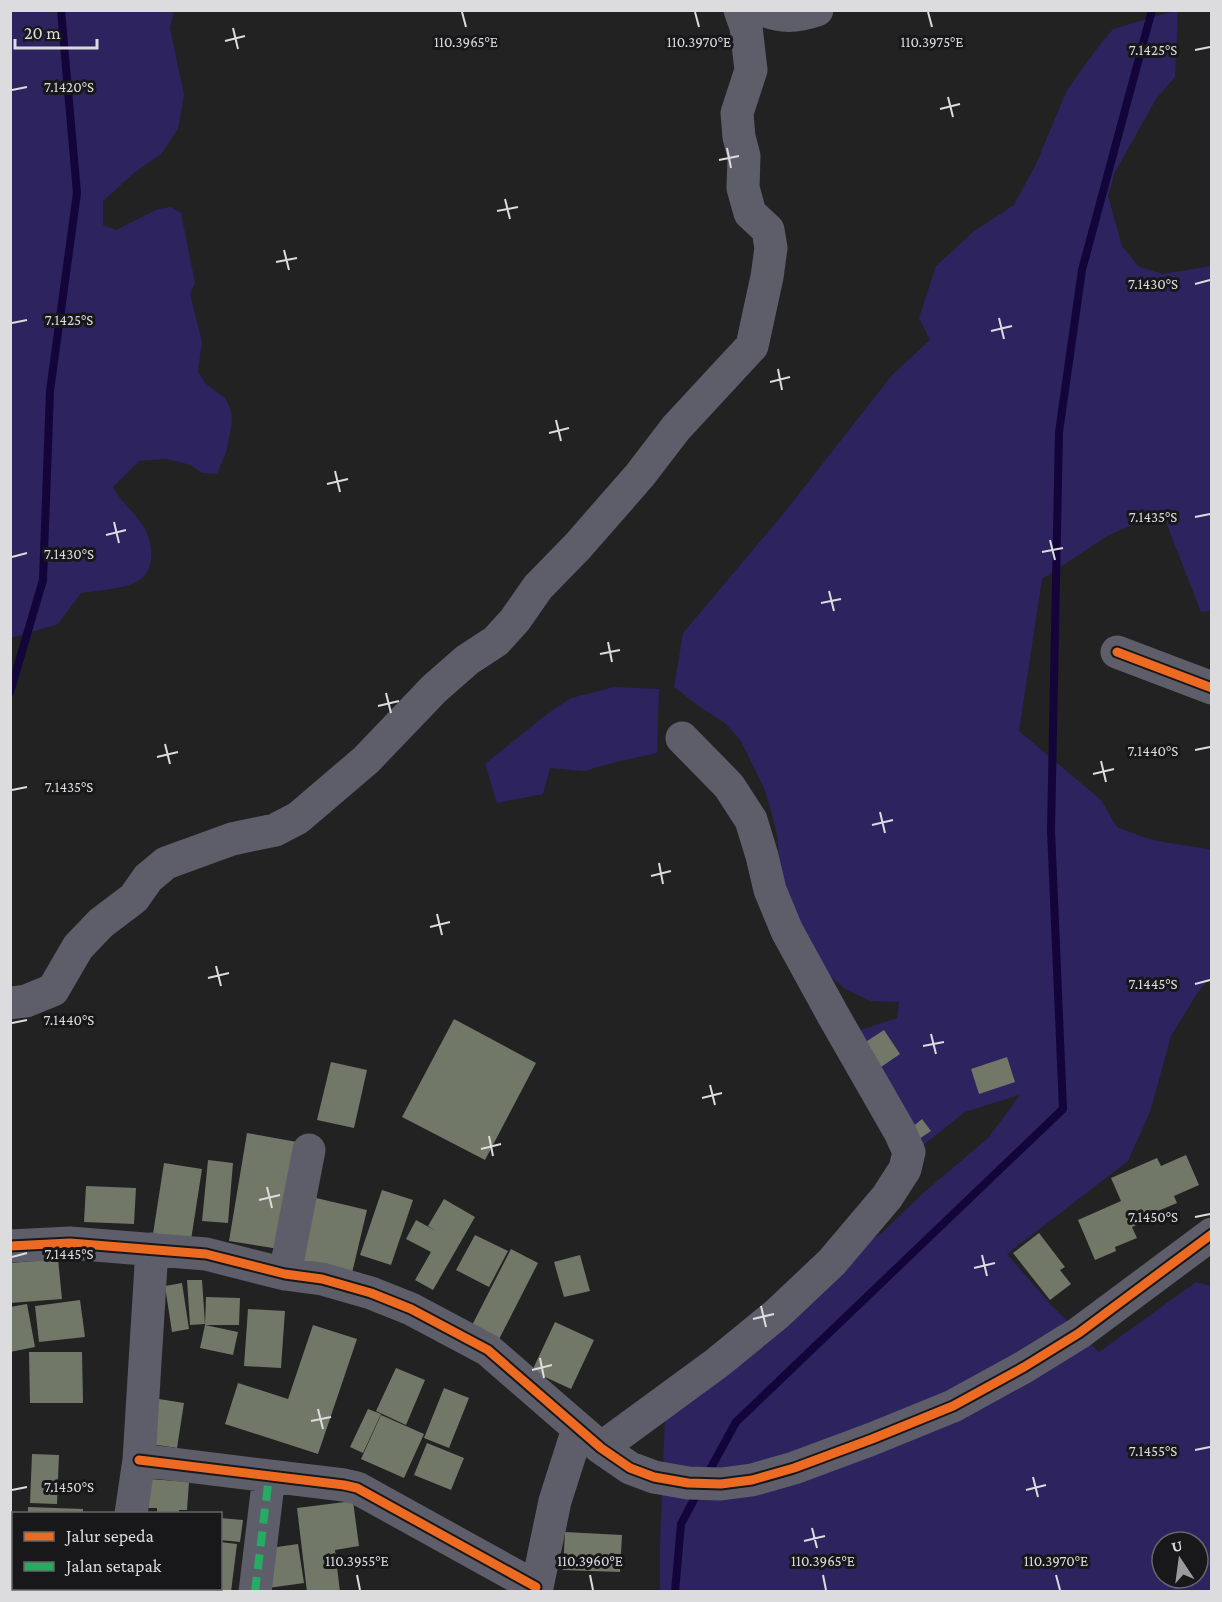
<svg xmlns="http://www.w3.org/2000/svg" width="1222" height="1602" font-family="'Crimson Pro',serif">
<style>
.green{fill:#2c235f;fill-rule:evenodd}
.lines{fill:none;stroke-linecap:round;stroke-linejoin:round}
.stream{stroke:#130539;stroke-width:8}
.building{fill:#717867}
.minor{stroke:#5e5d6a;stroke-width:33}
.quiet{stroke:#26ab63;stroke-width:8;stroke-dasharray:15 8;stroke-linecap:butt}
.cycleway-casing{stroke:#18181a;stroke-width:13}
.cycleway{stroke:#ed6a23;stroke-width:9}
.ticks{fill:none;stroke:#dcdcde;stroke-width:2}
.ticks-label{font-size:15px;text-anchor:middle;fill:#dcdcde;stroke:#18181a;stroke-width:6;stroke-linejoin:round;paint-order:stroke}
</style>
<rect width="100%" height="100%" fill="#222223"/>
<path class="green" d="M11,10L174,11L170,28L184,95L178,129L161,154L134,173L103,201V225L116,230L158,209L171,207L181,213L195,283L190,294L202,342L198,371L205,383L225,398L231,410L232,422L227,449L217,474L202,473L191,465L166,459L139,461L113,487C120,501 133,511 142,524C154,542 158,575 132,584C120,589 95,591 81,593L58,624L11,638Z
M1174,11H1178L1175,77L1156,99L1142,124L1115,172L1108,196L1122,246L1138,266L1162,274L1211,266V611L1201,612L1162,512L1107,536L1042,579L1019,731L1101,800L1117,827C1132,833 1147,839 1163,842C1179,845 1195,846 1211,850V977L1198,992L1171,1036L1150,1112L1128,1161L1007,1254L1051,1305L1099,1352L1196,1282L1211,1286V1591L660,1592V1546L665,1418L862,1246L883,1232L921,1195L988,1138L1020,1095L965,1112L917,1150L855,1032L897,1018L899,1002L871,1001L845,989L823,970L783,893L777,835L771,811L764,788L741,741L725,723L700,707L674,687L683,633L784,513L892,375L930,340L919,318L936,266L973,232L1014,205L1037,162L1067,90L1098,47L1113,29ZM1162,1542H1198V1578H1162Z
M614,687L659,689L657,753L616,762L584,771L550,768L543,794L497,803L485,764L547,714L571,698Z"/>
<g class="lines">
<path class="stream" d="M10,692L43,580L50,391L77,193L61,10
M707,1475L736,1422L1063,1109L1051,830L1059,432L1082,270L1152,10
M675,1592L681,1524L698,1492"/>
</g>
<path class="building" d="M454,1019L536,1063L485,1160L402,1117Z
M884,1030L900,1054L881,1067L864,1043Z
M1007,1057L1015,1082L979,1094L971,1069Z
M331,1062L367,1070L354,1128L317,1120Z
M922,1119L931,1131L919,1139L911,1128Z
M247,1133L297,1142L279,1249L229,1241Z
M1186,1155L1199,1185L1174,1196L1177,1203L1153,1213L1155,1217L1132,1227L1137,1238L1115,1247L1116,1251L1095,1260L1078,1220L1121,1201L1111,1178L1157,1158L1161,1166Z
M208,1160L233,1163L228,1223L202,1221Z
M164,1163L202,1169L191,1240L153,1234Z
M86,1186L136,1188L134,1224L84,1222Z
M382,1190L413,1200L391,1265L360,1255Z
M312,1197L367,1210L352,1273L297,1260Z
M444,1199L475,1217L433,1290L415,1280L431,1252L406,1239L416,1220L436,1231L428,1226Z
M1039,1233L1065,1267L1060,1270L1071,1284L1050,1300L1013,1253Z
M475,1235L508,1251L489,1287L456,1270Z
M511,1249L538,1263L494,1349L467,1335Z
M580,1255L590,1291L564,1297L554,1262Z
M58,1259L62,1299L10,1303V1263Z
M187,1280H202L205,1324L190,1325Z
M182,1283L189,1329L172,1332L165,1286Z
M206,1297L240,1298L239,1325H205Z
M80,1300L85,1337L39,1342L35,1306Z
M27,1304L35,1347L10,1352V1307Z
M248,1309L285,1311L281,1368L244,1366Z
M555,1322L594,1340L571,1389L532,1371Z
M205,1325L238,1332L233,1355L200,1348Z
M313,1325L357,1339L318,1454L225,1424L238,1383L288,1399Z
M29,1352H82L83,1403H30Z
M396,1368L425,1380L406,1425L376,1411Z
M444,1388L469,1398L449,1448L424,1438Z
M159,1399L184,1403L177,1448L151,1444Z
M368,1409L381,1414L363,1453L350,1447Z
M381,1415L424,1434L404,1478L361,1459Z
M427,1443L464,1458L451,1490L414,1475Z
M32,1454L59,1455L57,1504L30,1503Z
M150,1479L189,1482L187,1510H179V1514H157V1508H148Z
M353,1501L359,1546L335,1550L340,1592H307L297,1508Z
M28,1507L83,1509V1514H28Z
M220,1518L243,1520L240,1542L220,1540Z
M565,1532L622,1535L620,1572L563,1570Z
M220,1542L237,1544L231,1592H188V1588H220Z
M298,1544L304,1583L268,1588L263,1549Z
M149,1588H179L180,1592H149Z"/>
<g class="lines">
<path class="minor" d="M764,10C781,18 800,16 817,10
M1117,652L1212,688
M10,1003L26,1001L53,990L78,947L101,923L134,898L148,878L166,863L232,839L275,830L298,818L366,760L434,689L467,660L496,641L515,620L538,587L578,546L640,475L676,428L752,346L767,277L771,248L768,230L750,213L743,188L744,156L739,137L737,113L751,70L746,27L740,10
M10,1246L70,1243L206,1254L285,1274L322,1279L371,1293L411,1309L488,1350L601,1448L630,1468L654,1477L688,1483L721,1484L752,1480L794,1468L872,1439L953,1406L1024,1367L1079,1333L1212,1234
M285,1274L309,1150
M601,1448L717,1363L777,1314L832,1262L887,1197L905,1169L909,1152L900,1132L833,1015L787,931L770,890L762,856L751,820L729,786L682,738
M139,1460L344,1485L357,1488L536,1587
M131,1514L139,1460L152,1249
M10,1553H14
M118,1592L119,1588
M255,1592L269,1476
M536,1592L555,1501L578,1429"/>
<path class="quiet" d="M255,1592L269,1476"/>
<defs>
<path id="cycleway" d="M1117,652L1212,688
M10,1246L70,1243L206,1254L285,1274L322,1279L371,1293L411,1309L488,1350L601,1448L630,1468L654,1477L688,1483L721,1484L752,1480L794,1468L872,1439L953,1406L1024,1367L1079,1333L1212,1234
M139,1460L344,1485L357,1488L536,1587"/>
</defs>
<use href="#cycleway" class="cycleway-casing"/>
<use href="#cycleway" class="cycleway"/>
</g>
<path class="ticks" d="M462,12L466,27M695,12L699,27M928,12L932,27M233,28L238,49M225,41L245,36M1195,50L1210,47M12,90L27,87M948,97L953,117M940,109L960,104M727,148L731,168M719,160L739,156M505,199L510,219M497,211L518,207M284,250L289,270M276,262L297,258M1195,284L1210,280M999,318L1004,339M12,323L27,320M991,331L1012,326M778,369L782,390M770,382L790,377M556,420L561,441M549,433L569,428M335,471L340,492M327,484L348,479M1195,517L1210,514M114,522L119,543M106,535L126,530M1050,540L1055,560M1042,552L1063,548M12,557L27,553M829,591L834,611M821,603L841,599M608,642L612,662M600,654L620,650M386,693L391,713M378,706L399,701M165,744L170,764M1195,750L1210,747M157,757L178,752M1101,761L1106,782M1093,774L1114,769M12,790L27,787M880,812L885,833M872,825L893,820M659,863L663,884M651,876L671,871M437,914L442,935M430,927L450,922M216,966L221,986M208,978L229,973M1195,984L1210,980M12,1023L27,1020M931,1034L936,1054M923,1046L944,1042M710,1085L715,1105M702,1098L722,1093M489,1136L493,1156M481,1149L501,1144M267,1187L272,1208M259,1200L280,1195M1195,1217L1210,1214M982,1255L987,1276M12,1257L27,1253M974,1268L995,1263M761,1306L766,1327M753,1319L774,1314M540,1358L544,1378M532,1370L552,1365M318,1409L323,1429M311,1421L331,1417M1195,1450L1210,1447M1033,1477L1038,1497M12,1490L27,1487M1026,1490L1046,1485M812,1528L817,1548M804,1541L825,1536M357,1575L360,1590M590,1575L593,1590M823,1575L826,1590M1056,1575L1060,1590"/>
<g class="ticks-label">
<text x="466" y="47">110.3965°E</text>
<text x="699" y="47">110.3970°E</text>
<text x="932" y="47">110.3975°E</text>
<text x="1153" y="55">7.1425°S</text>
<text x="69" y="92">7.1420°S</text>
<text x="1153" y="289">7.1430°S</text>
<text x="69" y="325">7.1425°S</text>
<text x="1153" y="522">7.1435°S</text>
<text x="69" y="559">7.1430°S</text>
<text x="1153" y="756">7.1440°S</text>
<text x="69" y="792">7.1435°S</text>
<text x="1153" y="989">7.1445°S</text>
<text x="69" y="1025">7.1440°S</text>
<text x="1153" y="1222">7.1450°S</text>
<text x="69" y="1259">7.1445°S</text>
<text x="1153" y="1456">7.1455°S</text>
<text x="69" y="1492">7.1450°S</text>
<text x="357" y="1566">110.3955°E</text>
<text x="590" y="1566">110.3960°E</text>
<text x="823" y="1566">110.3965°E</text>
<text x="1056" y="1566">110.3970°E</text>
</g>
<rect width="1222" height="1602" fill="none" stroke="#dcdcde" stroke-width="24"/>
<rect x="12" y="1512" width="210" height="78" fill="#18181a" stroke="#666668" stroke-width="1.5"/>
<rect x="24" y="1532" width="30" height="9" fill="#ed6a23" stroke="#666668" stroke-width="1.5"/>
<text x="66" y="1542" font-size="18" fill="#dcdcde">Jalur sepeda</text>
<rect x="24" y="1562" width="30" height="9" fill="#26ab63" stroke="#666668" stroke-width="1.5"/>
<text x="66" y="1572" font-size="18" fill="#dcdcde">Jalan setapak</text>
<g transform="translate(1180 1560) rotate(347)"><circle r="28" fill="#18181a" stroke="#666668" stroke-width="1.5"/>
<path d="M0-4.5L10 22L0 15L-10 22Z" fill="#9b9b9d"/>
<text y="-9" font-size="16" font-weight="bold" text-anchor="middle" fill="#dcdcde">U</text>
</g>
<path d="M15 39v9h82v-9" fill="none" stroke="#dcdcde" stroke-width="3"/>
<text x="24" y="39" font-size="18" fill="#dcdcde" stroke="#18181a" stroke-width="4.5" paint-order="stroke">20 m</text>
</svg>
